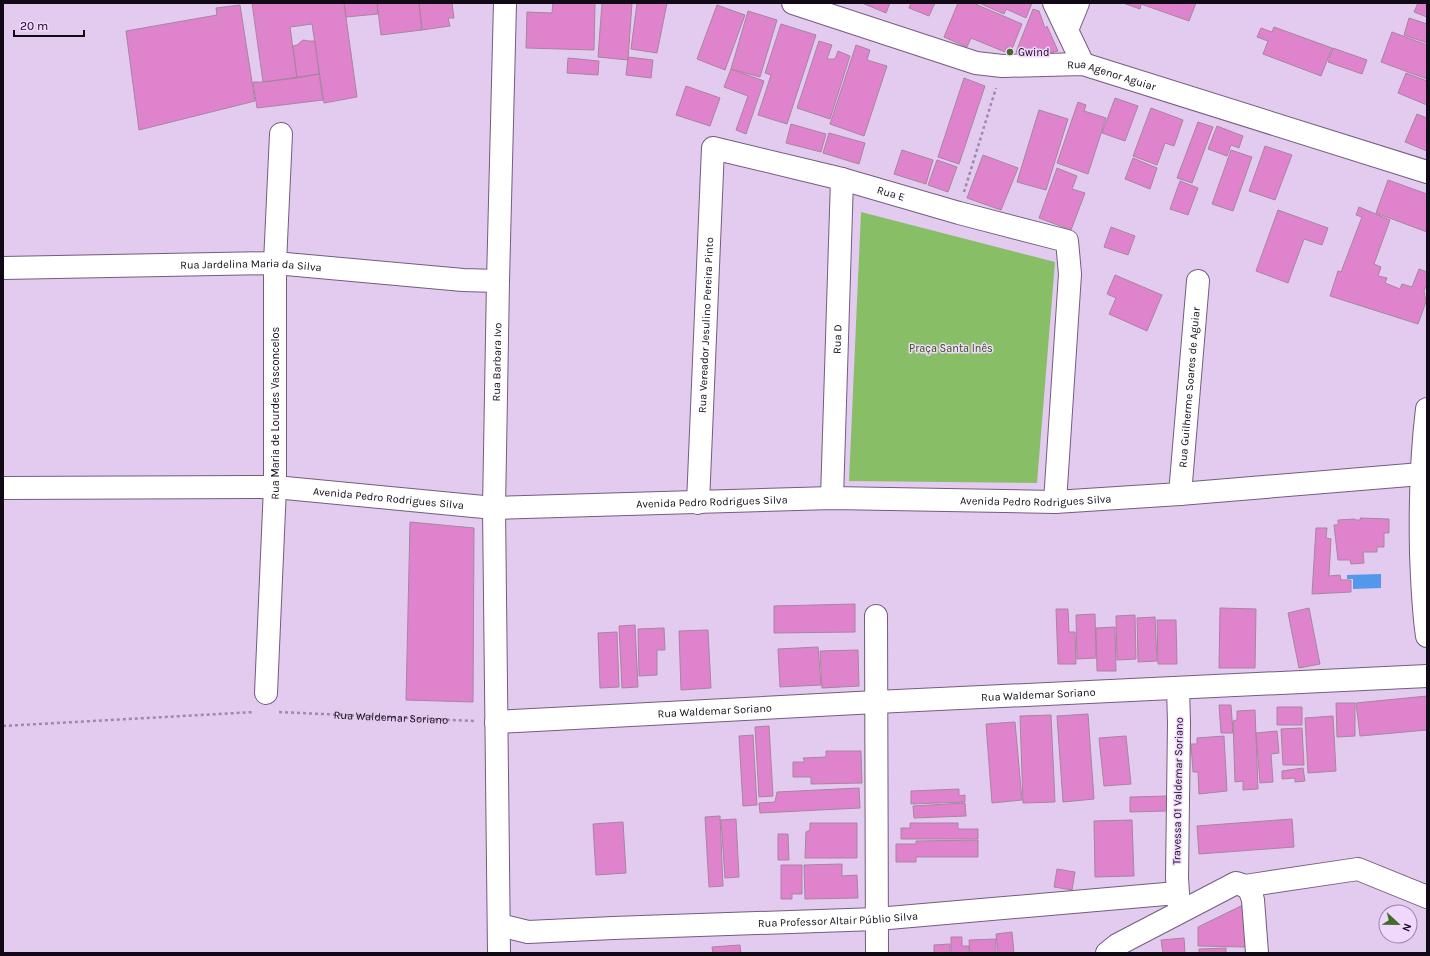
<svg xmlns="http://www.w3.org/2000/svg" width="1430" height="956" font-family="Karla,sans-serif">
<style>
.green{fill:#87be66}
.water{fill:#5398ed}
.building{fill:#df83cc;stroke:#a8859f}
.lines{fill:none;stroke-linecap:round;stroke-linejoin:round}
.minor-casing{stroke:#735d7e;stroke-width:24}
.path{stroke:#9e8aa7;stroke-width:2.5;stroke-dasharray:3 3;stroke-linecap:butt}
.minor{stroke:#fff;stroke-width:22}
.poi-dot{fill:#436c28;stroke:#f0d7fc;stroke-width:1.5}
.labels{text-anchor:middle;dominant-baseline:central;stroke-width:3;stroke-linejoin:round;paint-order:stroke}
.poi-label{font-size:11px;fill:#120916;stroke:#f0d7fc;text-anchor:start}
.street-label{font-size:11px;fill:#120916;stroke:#f0d7fc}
.park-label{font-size:11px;fill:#2c530e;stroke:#f0d7fc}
</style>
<rect width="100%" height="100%" fill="#e3caef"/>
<path class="green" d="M861,212L1055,262L1037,483L849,481Z"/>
<path class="water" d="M1381,574V588L1353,589V579H1347V575Z"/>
<path class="building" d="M252,3H344L357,97L324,103L312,24L290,27L297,78L263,82Z
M344,3H377L378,14L346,17Z
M377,3H419L422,30L381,35Z
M419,3H452L454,18H448L450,26L422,30Z
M553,3H595L594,50L526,48L527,12L552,13Z
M602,3H632L628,60L598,57Z
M637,3H667L657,53L631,49Z
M862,3H890L886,13Z
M911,3H935L929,16L909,8Z
M958,3H973L1022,24L1012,49L1007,47L1005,52L971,38L967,47L944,37Z
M979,3H1032L1026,18L1006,9L1004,14Z
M1123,3H1196L1189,21L1141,4L1140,9Z
M1418,3H1427V17L1414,12Z
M240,5L255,101L139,130L126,31L217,15L216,8Z
M717,5L745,15L725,70L697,59Z
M1033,9L1039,11L1045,28L1047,26L1058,51L1053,52V55H1023L1016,52Z
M748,11L777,20L760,77L731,69Z
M1409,18L1427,24V43L1404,35Z
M781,24L816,35L787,124L758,115L771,75L765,73Z
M1274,27L1332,48L1321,76L1263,54L1268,41L1257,37L1261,28L1272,32Z
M1392,32L1427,45V79L1381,62Z
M303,40L309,41H315L319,74L297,78L293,46L297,45Z
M819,41L832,45L827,59H835L838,51L850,56L830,119L797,108Z
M856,45L870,50L867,60L887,66L864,136L830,124Z
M1333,48L1367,60L1362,74L1328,62Z
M628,57L653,60L651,78L626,75Z
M568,58L599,61L598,75L567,73Z
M731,69L764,81L746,134L736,130L748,96L724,87Z
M1406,73L1427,81V105L1398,93Z
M319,74L323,100L257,108L253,82H263Z
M964,78L985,86L959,164L938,157Z
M686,86L720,98L710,126L676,115Z
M1115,98L1138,106L1125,141L1102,133Z
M1078,102L1086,105L1084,111L1106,118L1088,174L1057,163Z
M1151,108L1183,120L1174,146L1165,143L1157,165L1133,156Z
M1039,110L1068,119L1046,190L1017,182Z
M1417,114L1427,118V151L1405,142Z
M1198,122L1213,127L1192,183L1177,178Z
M791,124L826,134L821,152L786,143Z
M1217,126L1243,136L1239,148L1231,145L1227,156L1208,149Z
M829,133L865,143L859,164L823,153Z
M1265,146L1292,155L1275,200L1249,191Z
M902,150L933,160L926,184L894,174Z
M1231,150L1252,157L1233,211L1212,204Z
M983,155L1018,168L1001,210L967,198Z
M1133,158L1157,168L1150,189L1125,179Z
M937,160L957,167L948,192L928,185Z
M1057,168L1077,176L1072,189L1085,193L1071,230L1039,218Z
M1388,180L1427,194V232L1376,213Z
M1180,181L1198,188L1188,215L1170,209Z
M1359,207L1390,220L1374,264L1381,267L1378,276L1387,278L1385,283L1400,289L1402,284L1412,287L1419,269L1427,272V284L1424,291L1426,302L1418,324L1330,296L1338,271L1341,272L1362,217L1356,215Z
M1278,210L1328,228L1322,245L1304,239L1288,283L1256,271Z
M1111,227L1135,236L1128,255L1104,247Z
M1115,275L1162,295L1147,331L1109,314L1116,298L1107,294Z
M1360,518L1389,519V533H1384V547H1377V552H1363L1364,563L1351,564L1350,560H1338L1334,525H1338V520L1355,519V520H1361Z
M410,522L474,528L473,702L406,700Z
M1316,528H1327L1326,538L1331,539L1329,576L1340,575L1341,580H1351V592L1312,594Z
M855,604V632L774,633V606Z
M1220,608L1256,609L1255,668H1219Z
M1309,608L1320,664L1299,668L1288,613Z
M1056,609H1068L1069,632H1075L1076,664H1058Z
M1095,614L1096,658L1077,659L1076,615Z
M1135,615L1136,659L1117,660L1116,616Z
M1155,617L1157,661L1138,662L1137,618Z
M1157,620H1176L1177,664H1158Z
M635,625L638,687L622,688L619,626Z
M1115,627L1116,671H1097L1096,628Z
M664,628L665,650H657V675L639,676L638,629Z
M708,630L711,688L681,690L679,631Z
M617,632L619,687L600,688L598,633Z
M818,647L821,685L780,687L778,649Z
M858,650L859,686L822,688L820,651Z
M1427,696V730L1360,736L1356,703Z
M1336,703H1355V736L1337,737Z
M1219,705H1231L1233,733H1221Z
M1277,707H1302V725H1277Z
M1255,710L1258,789L1243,790V781L1235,782L1233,721L1237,720V711Z
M1088,714L1094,799L1063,802L1057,716Z
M1051,715L1055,802L1023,803L1020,716Z
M1333,716L1336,771L1308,773L1305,718Z
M1015,722L1022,800L992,803L986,724Z
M769,726L773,796L759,797L755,727Z
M1302,728L1304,765H1283L1281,729Z
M1277,731L1279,753L1271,754L1273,782L1260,783L1256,733Z
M753,735L757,805L743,806L739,736Z
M1126,736L1131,784L1104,786L1099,738Z
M1224,736L1227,791L1199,794L1198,772H1193L1191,744H1197V738Z
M826,751H861L862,783L811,784V777H793V762H805L803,758L826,757Z
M1303,768L1305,781L1295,782V778L1282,779V771Z
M859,788L860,808L760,813L759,803L775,802L777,792Z
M959,789V796L965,795V802L911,804V791Z
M1167,796V811L1130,812V797Z
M965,803L966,816L914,818L913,806Z
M720,816L723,886L709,887L705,817Z
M736,819L739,877L725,878L721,820Z
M1292,819L1294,847L1199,854L1197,826Z
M1132,820L1134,876L1095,877L1094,821Z
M623,822L626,873L596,875L593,824Z
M810,823H857V858H805L806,832L810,830Z
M910,823H958V829H978V839H901V828H910Z
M778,834H788L789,860H778Z
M978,840V857H916V862H896V844H916V841Z
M842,864V876L857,875L858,898L805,899L804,865Z
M781,865H802V894H792V899H781Z
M1057,869L1075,872L1072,890L1054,887Z
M1245,904L1246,947L1198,946V927Z
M1012,932L1014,953H998L996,934Z
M951,937H962V946H969V953H951Z
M1184,938L1185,953H1163L1161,940Z
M996,939V953H970L969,940Z
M950,944V953H934V945Z
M740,945L741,953H713L712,947Z
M1226,948V953H1199V949Z"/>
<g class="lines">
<defs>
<g id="minor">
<path id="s2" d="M793,3L976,63L1002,66L1083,64L1427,172"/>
<path d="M1054,3L1083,64"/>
<path d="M1067,30L1078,3"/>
<path id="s3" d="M3,268L275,263L463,280L498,281"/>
<path d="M1427,409C1421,458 1420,504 1421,553C1422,581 1423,609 1427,636"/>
<path id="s4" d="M3,488L275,487L494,508L832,498L1055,502L1180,494L1421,474"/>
<path id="s5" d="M1180,494L1198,281"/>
<path id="s6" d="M832,498L842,179"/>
<path id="s7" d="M698,503L713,148L842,179L959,213L1067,241L1070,274L1055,502"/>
<path d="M876,616L877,953"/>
<path d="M1178,688L1179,723L1177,878L1179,908"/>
<path id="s8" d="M266,693L275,487V263L281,134"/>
<path id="s9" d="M496,722L876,702L1427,676"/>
<path d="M1245,886L1250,891L1253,900L1257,953"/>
<path id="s10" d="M499,925L528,932L613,928L877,919L1177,893"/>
<path id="s11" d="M499,953L494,508L498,281L505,3"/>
<path d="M1107,953L1117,945L1236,883L1245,886L1358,869L1427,897"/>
</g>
</defs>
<use href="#minor" class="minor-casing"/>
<g class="path">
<path d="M964,192L996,88"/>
<path id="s1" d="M279,712L474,721"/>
<path d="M3,726L254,712"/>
</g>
<use href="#minor" class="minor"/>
</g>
<circle class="poi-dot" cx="1010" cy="52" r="4"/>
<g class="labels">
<g class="poi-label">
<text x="1018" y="52">Gwind</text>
</g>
<g class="street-label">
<text stroke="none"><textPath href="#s2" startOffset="330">Rua Agenor Aguiar</textPath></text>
<text stroke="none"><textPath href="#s7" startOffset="539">Rua E</textPath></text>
<text stroke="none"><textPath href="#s3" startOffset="248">Rua Jardelina Maria da Silva</textPath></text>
<text stroke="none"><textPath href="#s7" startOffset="178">Rua Vereador Jesulino Pereira Pinto</textPath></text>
<text stroke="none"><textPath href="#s6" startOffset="159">Rua D</textPath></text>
<text stroke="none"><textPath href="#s11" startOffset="591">Rua Barbara Ivo</textPath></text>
<text stroke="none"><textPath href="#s5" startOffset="107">Rua Guilherme Soares de Aguiar</textPath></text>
<text stroke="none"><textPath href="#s8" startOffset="280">Rua Maria de Lourdes Vasconcelos</textPath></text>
<text stroke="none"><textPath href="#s4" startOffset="386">Avenida Pedro Rodrigues Silva</textPath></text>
<text stroke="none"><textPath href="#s4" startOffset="1034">Avenida Pedro Rodrigues Silva</textPath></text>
<text stroke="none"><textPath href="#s4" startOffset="710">Avenida Pedro Rodrigues Silva</textPath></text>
<text stroke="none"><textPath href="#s9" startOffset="543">Rua Waldemar Soriano</textPath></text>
<text stroke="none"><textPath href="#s9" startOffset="219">Rua Waldemar Soriano</textPath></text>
<text stroke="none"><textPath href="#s1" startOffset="112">Rua Waldemar Soriano</textPath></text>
<text transform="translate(1178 791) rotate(-89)">Travessa 01 Valdemar Soriano</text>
<text stroke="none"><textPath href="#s10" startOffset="340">Rua Professor Altair Públio Silva</textPath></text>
</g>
<g class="park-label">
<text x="951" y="348">Praça Santa Inês</text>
</g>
</g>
<rect width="1430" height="956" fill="none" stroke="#120916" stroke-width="8"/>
<g transform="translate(1398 924) rotate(112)"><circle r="19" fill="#f0d7fc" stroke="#9785a0"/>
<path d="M0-3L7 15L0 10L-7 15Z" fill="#436c28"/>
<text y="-6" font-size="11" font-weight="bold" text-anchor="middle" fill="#120916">N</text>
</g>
<path d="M14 30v6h70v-6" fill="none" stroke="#120916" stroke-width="2"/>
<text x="20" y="30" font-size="12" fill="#120916" stroke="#f0d7fc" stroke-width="3" paint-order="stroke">20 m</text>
</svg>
